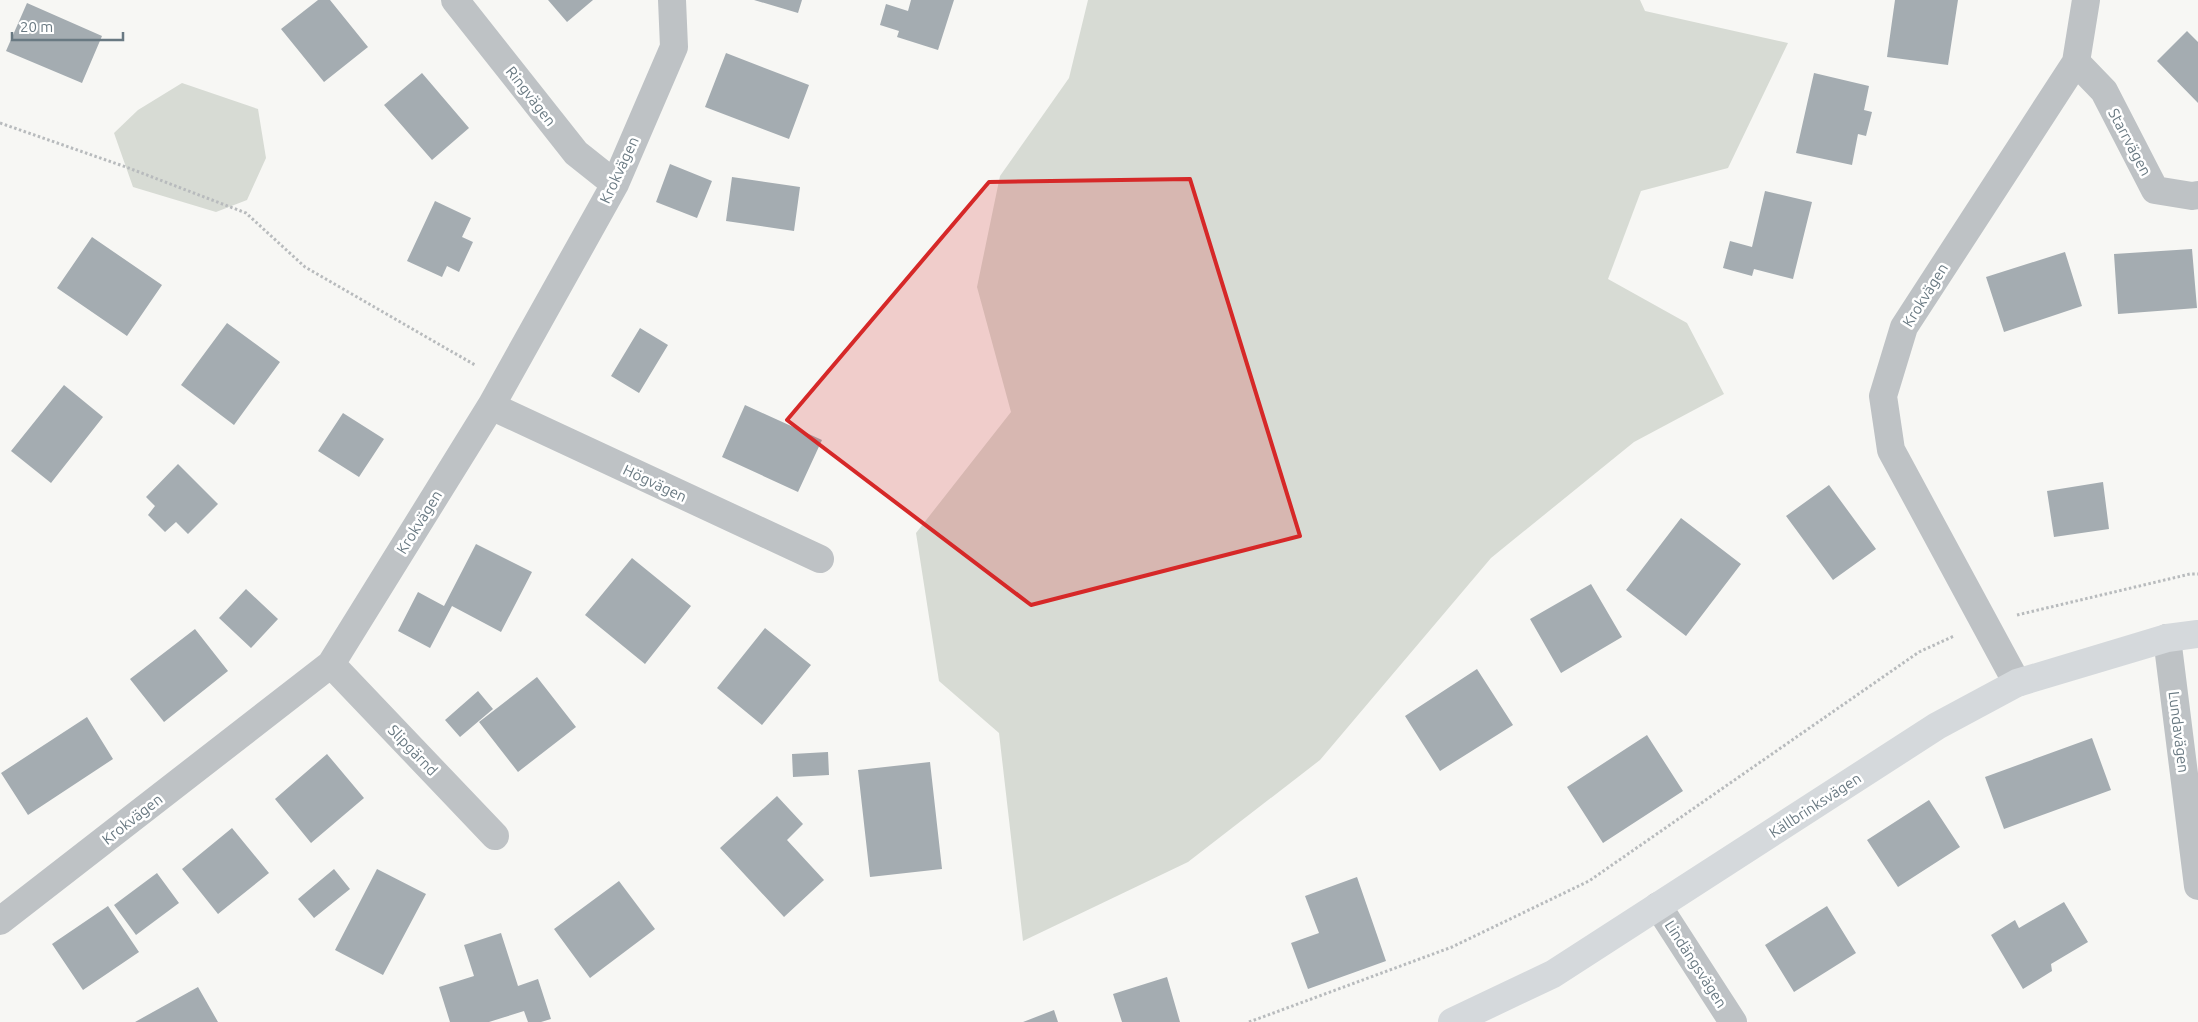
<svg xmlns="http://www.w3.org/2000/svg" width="2198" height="1022" font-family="Ubuntu,sans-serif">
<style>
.green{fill:#d7dbd4}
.building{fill:#a4acb1}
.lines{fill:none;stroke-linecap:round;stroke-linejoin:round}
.path{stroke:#b8bbbd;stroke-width:3;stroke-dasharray:2.5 2.5;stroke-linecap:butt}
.street{stroke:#bec2c5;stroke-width:28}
.secondary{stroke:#d5d9dc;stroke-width:28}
.marked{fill:#d62828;fill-opacity:0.2;stroke:#d62828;stroke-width:4;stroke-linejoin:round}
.labels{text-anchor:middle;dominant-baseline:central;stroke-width:5;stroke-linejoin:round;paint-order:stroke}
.street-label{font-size:15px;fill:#697982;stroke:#fff}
</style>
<rect width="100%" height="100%" fill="#f7f7f4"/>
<path class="green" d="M1088,0H1640L1645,11L1788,43L1728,168L1641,191L1608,279L1687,323L1724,394L1634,442L1491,558L1320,760L1188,862L1023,941L999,733L939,681L916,533L1011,412L977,287L1000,176L1069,78Z
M182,83L258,109L266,158L247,200L216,212L133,187L114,133L138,110Z"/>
<path class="building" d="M318,0H330L368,47L324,82L281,29Z
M548,0H593L567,22Z
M754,0H802L798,13Z
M911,0H954L938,50L897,37L899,31L880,25L886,4L908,11Z
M1895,0H1958L1948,65L1887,57Z
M27,3L102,36L82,83L6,51Z
M2187,31L2198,42V103L2157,61Z
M726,53L809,85L789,139L705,107Z
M422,73L469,128L432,160L384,105Z
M1814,73L1869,86L1864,110L1872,112L1866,136L1858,134L1852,165L1796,153Z
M670,164L712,181L697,218L656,202Z
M732,177L800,187L794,231L726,221Z
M1765,191L1812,202L1793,279L1754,269L1752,276L1723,268L1730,241L1752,247Z
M435,201L471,218L462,237L473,242L459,272L447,266L442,277L407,261Z
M92,237L162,285L127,336L57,288Z
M2192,249L2197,308L2118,314L2114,254Z
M2065,252L2082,306L2004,332L1986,277Z
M227,323L280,362L234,425L181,385Z
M640,328L668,345L639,393L611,376Z
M64,385L103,417L51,483L11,451Z
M745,405L822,440L798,492L722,457Z
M343,413L384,439L359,477L318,451Z
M178,464L218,504L188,534L176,522L165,532L148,515L155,506L146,497Z
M2103,482L2109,529L2054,537L2047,491Z
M1829,485L1876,549L1833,580L1786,516Z
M1681,518L1741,564L1686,636L1626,590Z
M476,544L532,572L501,632L452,606L430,648L398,631L418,592L444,606Z
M632,558L691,606L645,664L585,615Z
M1591,584L1622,637L1561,673L1530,619Z
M246,589L278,619L251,648L219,618Z
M765,628L811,665L762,725L717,688Z
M195,629L228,671L164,722L130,679Z
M1477,669L1513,725L1440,771L1405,716Z
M537,677L576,727L518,772L479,722Z
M478,691L493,709L460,737L445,720Z
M87,717L113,759L28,815L1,773Z
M1647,735L1683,791L1603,843L1567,787Z
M2092,738L2111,790L2004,829L1985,777Z
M828,752L829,775L793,777L792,754Z
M327,754L364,798L311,843L275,799Z
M930,762L942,869L870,877L858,770Z
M777,796L803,824L787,840L824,880L784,917L720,848Z
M1929,800L1960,847L1898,887L1867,840Z
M232,828L269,873L218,914L182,869Z
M334,869L350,889L314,918L298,899Z
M377,869L426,894L383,975L335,950Z
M157,873L179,903L136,935L114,905Z
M1357,877L1386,961L1308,989L1291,943L1319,933L1305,896Z
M619,881L655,929L590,978L554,929Z
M2064,902L2088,942L2051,964L2052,971L2023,989L1991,935L2015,920L2019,928Z
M108,906L139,952L83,990L52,944Z
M1827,906L1856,953L1794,992L1765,945Z
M501,933L518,986L538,979L551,1019L541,1022H528L524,1011L489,1022H450L439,987L474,976L464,945Z
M1167,977L1180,1022H1122L1113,994Z
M198,987L218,1022H135Z
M1054,1010L1058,1022H1023Z"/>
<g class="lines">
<path class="path" d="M0,123L126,167L246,213L305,267L475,365
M2017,615L2190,574H2198
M1249,1022L1452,947L1589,881L1919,652L1954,636"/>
<path class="street" d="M455,0L576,153L615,184
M2076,62L2104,91L2155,190L2192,196L2198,195
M491,406L820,559
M2167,638L2198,886
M331,664L495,836
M2017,683L1891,450L1883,396L1904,327L2076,62L2086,0
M1658,906L1733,1022
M0,921L331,664L491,406L615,184L674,47L672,0"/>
<path class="secondary" d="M1452,1022L1553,974L1937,726L2017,683L2167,638L2198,634"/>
</g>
<path class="marked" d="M1190,179L1300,536L1031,605L787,420L989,182Z"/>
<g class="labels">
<g class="street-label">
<text transform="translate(531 96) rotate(52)">Ringvägen</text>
<text transform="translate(2130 142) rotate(62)">Starrvägen</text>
<text transform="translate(619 170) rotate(-65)">Krokvägen</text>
<text transform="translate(1925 295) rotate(-58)">Krokvägen</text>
<text transform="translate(655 483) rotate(25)">Högvägen</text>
<text transform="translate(419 522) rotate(-58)">Krokvägen</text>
<text transform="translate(2179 732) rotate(83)">Lundavägen</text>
<text transform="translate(413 750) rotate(46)">Slipgärnd</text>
<text transform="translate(1815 805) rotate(-33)">Källbrinksvägen</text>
<text transform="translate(132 819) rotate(-38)">Krokvägen</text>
<text transform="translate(1696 964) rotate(57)">Lindängsvägen</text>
</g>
</g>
<path d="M12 32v8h111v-8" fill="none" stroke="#697982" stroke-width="2.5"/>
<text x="20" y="32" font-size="15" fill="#697982" stroke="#ffffff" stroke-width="4" paint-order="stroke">20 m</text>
</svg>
